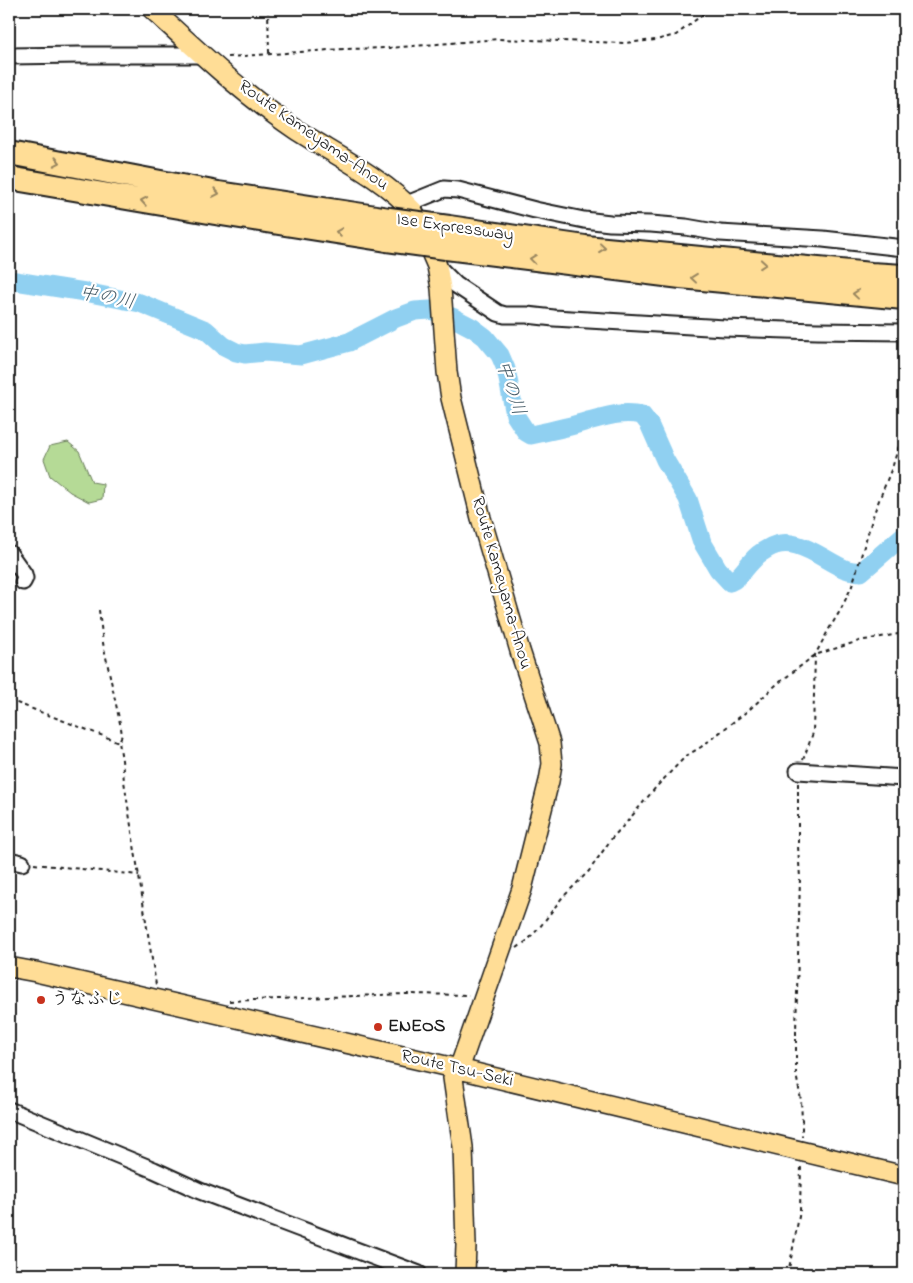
<svg xmlns="http://www.w3.org/2000/svg" width="913" height="1283" font-family="'Indie Flower','Klee One',sans-serif">
<style>
.green{fill:#b5da96;stroke:#687b59}
.lines{fill:none;stroke-linecap:round;stroke-linejoin:round}
.river{stroke:#90d0f1;stroke-width:19}
.minor-casing{stroke:#1c1c1c;stroke-width:19}
.major-casing{stroke:#1c1c1c;stroke-width:22}
.highway-casing{stroke:#1c1c1c;stroke-width:26}
.path{stroke:#1c1c1c;stroke-width:2;stroke-dasharray:4 4;stroke-linecap:butt}
.minor{stroke:#fff;stroke-width:15}
.major{stroke:#ffdd96;stroke-width:19}
.highway{stroke:#ffdd96;stroke-width:22}
.highway-bridge-casing{stroke:#1c1c1c;stroke-width:26;stroke-linecap:butt}
.highway-bridge{stroke:#ffdd96;stroke-width:22}
.oneway{stroke:#99865f}
.poi-dot{fill:#c8321e;stroke:#fff;stroke-width:2}
.labels{text-anchor:middle;dominant-baseline:central;stroke-width:4.5;stroke-linejoin:round;paint-order:stroke}
.street-label{font-size:18px;fill:#1c1c1c;stroke:#fff}
.poi-label{font-size:18px;font-weight:bold;fill:#1c1c1c;stroke:#fff;text-anchor:start}
.water-label{font-size:19px;font-style:italic;fill:#455b67;stroke:#fff}
</style>
<rect width="100%" height="100%" fill="#fff"/>
<filter id="ink" filterUnits="userSpaceOnUse"><feTurbulence type="fractalNoise" baseFrequency=".02" numOctaves="2"/><feDisplacementMap in="SourceGraphic" scale="10" xChannelSelector="R" yChannelSelector="G"/><feConvolveMatrix kernelMatrix="1 2 1 2 8 2 1 2 1" color-interpolation-filters="sRGB"/></filter>
<g filter="url(#ink)">
<path class="green" d="M68,442L79,451L92,482L103,484L102,499L89,502L70,492L50,476L44,459L50,446Z"/>
<g class="lines">
<path class="river" d="M9,280L85,292L140,303L206,330L224,346L236,352L245,354L265,352L301,355L349,342L396,318L415,311L430,310L452,317L473,328L485,337L500,355L506,369L515,415L526,432L531,435C550,431 569,427 588,421C608,416 621,411 642,415L649,424L665,460L688,499L702,542L718,569L730,582C740,578 744,569 752,561C756,556 761,552 767,549C794,532 821,559 845,569C850,571 856,571 861,572L904,535"/>
<defs>
<path id="minor" d="M9,56L79,55H202
M407,204L444,189L458,190L535,210L584,220L610,223L651,224L686,227L720,233L823,239L904,248
M437,266L456,285L498,313L505,315H527L554,318L725,328L817,331L904,332
M9,553L24,574L25,578L23,582
M798,771L904,778
M9,860L22,863
M9,1110L154,1170L200,1191L419,1274"/>
<path id="major" d="M152,9C198,51 243,94 295,129C333,154 382,177 413,211L437,266L441,288L447,372L451,398L481,518L520,651L550,743L552,764L549,781L522,889L459,1069L453,1078L463,1147L466,1245L465,1274
M9,967L36,972L459,1069L904,1176"/>
<path id="highway" d="M9,153L218,193L389,219
M9,178L215,213L387,240
M449,227L585,247L871,274L904,276
M446,248L681,277L904,298"/>
</defs>
<use href="#minor" class="minor-casing"/>
<use href="#major" class="major-casing"/>
<use href="#highway" class="highway-casing"/>
<path class="path" d="M268,9L269,53
M228,57L344,49L389,48L499,39L624,43L656,40L676,35L710,9
M99,610L103,643L121,728L122,735L119,742L122,760L124,781L156,985
M9,700L119,742
M803,760L813,733L815,655L829,629L840,611L852,586L874,513L893,465L904,429
M798,783V846L800,878L796,1031V1074L801,1100L802,1120V1136
M34,864L139,875
M517,948L528,940L540,927L561,899L589,871L612,838L626,823L657,786L686,756L701,747L750,709L776,685L815,655L859,641L904,633
M229,1001L405,994L469,995
M788,1274L800,1211L801,1165"/>
<use href="#minor" class="minor"/>
<use href="#major" class="major"/>
<use href="#highway" class="highway"/>
<defs>
<path id="highway-bridge" d="M389,219L449,227
M387,240L446,248"/>
</defs>
<use href="#highway-bridge" class="highway-bridge-casing"/>
<use href="#highway-bridge" class="highway-bridge"/>
</g>
<defs><path id="oneway-chevron" d="M-2-3.5L2.5 0L-2 3.5" fill="none" stroke-width="1.6" stroke-linecap="round" stroke-linejoin="round" transform="scale(1.25)"/></defs>
<g class="oneway">
<use href="#oneway-chevron" transform="translate(57 162) rotate(11)"/>
<use href="#oneway-chevron" transform="translate(216 193) rotate(10)"/>
<use href="#oneway-chevron" transform="translate(144 201) rotate(-170)"/>
<use href="#oneway-chevron" transform="translate(339 232) rotate(-171)"/>
<use href="#oneway-chevron" transform="translate(602 248) rotate(6)"/>
<use href="#oneway-chevron" transform="translate(533 259) rotate(-173)"/>
<use href="#oneway-chevron" transform="translate(763 264) rotate(5)"/>
<use href="#oneway-chevron" transform="translate(694 278) rotate(-174)"/>
<use href="#oneway-chevron" transform="translate(856 294) rotate(-174)"/>
</g>
</g>
<g class="poi-dot">
<circle cx="41" cy="1000" r="5"/>
<circle cx="378" cy="1027" r="5"/>
</g>
<g class="labels">
<g class="street-label">
<text transform="translate(313 136) rotate(35)">Route Kameyama-Anou</text>
<text transform="translate(455 228) rotate(8)">Ise Expressway</text>
<text transform="translate(501 583) rotate(74)">Route Kameyama-Anou</text>
<text transform="translate(457 1069) rotate(13)">Route Tsu-Seki</text>
</g>
<g class="poi-label">
<text x="51" y="1000">うなふじ</text>
<text x="388" y="1027">ENEOS</text>
</g>
<g class="water-label">
<text transform="translate(107 298) rotate(11)">中の川</text>
<text transform="translate(510 388) rotate(72)">中の川</text>
</g>
</g>
<rect width="913" height="1283" fill="none" stroke="#fff" stroke-width="30"/>
<rect x="15" y="15" width="883" height="1253" fill="none" stroke="#1c1c1c" stroke-width="2" filter="url(#ink)"/>
</svg>
